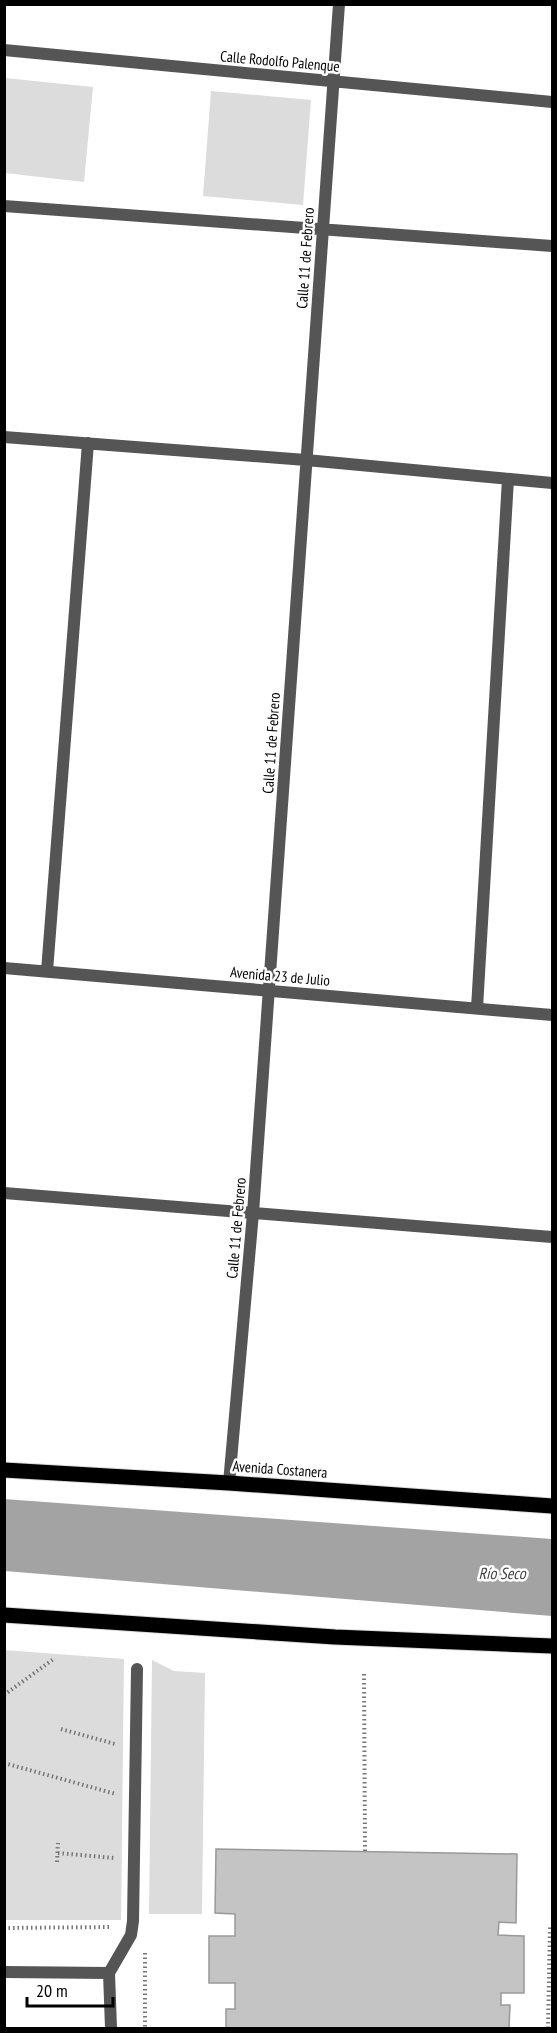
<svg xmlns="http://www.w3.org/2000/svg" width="557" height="2033" font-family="'PT Sans Narrow',sans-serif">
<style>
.green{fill:#dcdcdc}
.water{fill:#a3a3a3}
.building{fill:#c4c4c4;stroke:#999;stroke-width:1.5}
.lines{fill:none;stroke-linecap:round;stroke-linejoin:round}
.primary-casing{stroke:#dbdbdb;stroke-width:17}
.path{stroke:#777;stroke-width:4;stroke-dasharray:1.5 3;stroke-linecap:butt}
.service{stroke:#555;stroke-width:12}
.minor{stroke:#555;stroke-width:12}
.primary{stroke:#000;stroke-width:15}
.labels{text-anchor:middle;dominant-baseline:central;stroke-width:5;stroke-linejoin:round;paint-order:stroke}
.street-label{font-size:15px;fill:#000;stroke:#fff}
.water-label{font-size:16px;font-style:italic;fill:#444;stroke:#fff}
</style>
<rect width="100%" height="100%" fill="#fff"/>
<path class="green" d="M5,78L93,87L84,182L5,173Z
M211,91L311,100L303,205L203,196Z
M4,1650L124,1659L121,1920H5Z
M152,1660L174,1671L205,1673L202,1914H149Z"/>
<path class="water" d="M4,1499L552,1539V1616L5,1571Z"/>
<path class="building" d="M216,1849L517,1854L516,1923L499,1922L498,1935L524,1936V1993H501V2005H510L509,2028H226V2009H235V1983H209V1936H235V1914L215,1913Z"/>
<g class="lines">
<defs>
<path id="primary" d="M4,1470L229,1483L552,1506
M4,1615L335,1637L552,1646"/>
</defs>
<use href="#primary" class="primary-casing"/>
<path class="path" d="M364,1674L365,1851
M4,1695L55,1658
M61,1729L115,1744
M4,1763L116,1794
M58,1853L114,1858
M57,1862L58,1843
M4,1928L112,1927
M145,1953V2028
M548,2028L550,1926H552"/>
<path class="service" d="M4,1972L109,1973L111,2028
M109,1973L131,1935L133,1921L137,1669"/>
<path class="minor" d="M4,50L552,102
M4,206L552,246
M4,437L306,460L552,483
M4,968L552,1015
M47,971L88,443
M477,1008L508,479
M4,1193L552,1237
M229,1483L253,1213L339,4"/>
<use href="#primary" class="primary"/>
</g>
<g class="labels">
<g class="street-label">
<text transform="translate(280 61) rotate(5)">Calle Rodolfo Palenque</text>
<text transform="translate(305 258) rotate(-86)">Calle 11 de Febrero</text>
<text transform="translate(271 743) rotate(-86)">Calle 11 de Febrero</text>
<text transform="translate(280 976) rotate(5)">Avenida 23 de Julio</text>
<text transform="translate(236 1228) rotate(-85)">Calle 11 de Febrero</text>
<text transform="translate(280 1469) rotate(4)">Avenida Costanera</text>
</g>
<g class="water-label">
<text x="502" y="1573">Río Seco</text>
</g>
</g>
<rect width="557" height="2033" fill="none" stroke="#000000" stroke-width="12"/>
<path d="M27 1997v9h86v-9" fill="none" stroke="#000000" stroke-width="3"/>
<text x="36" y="1997" font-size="18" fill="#000000" stroke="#ffffff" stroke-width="4.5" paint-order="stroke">20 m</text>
</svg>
